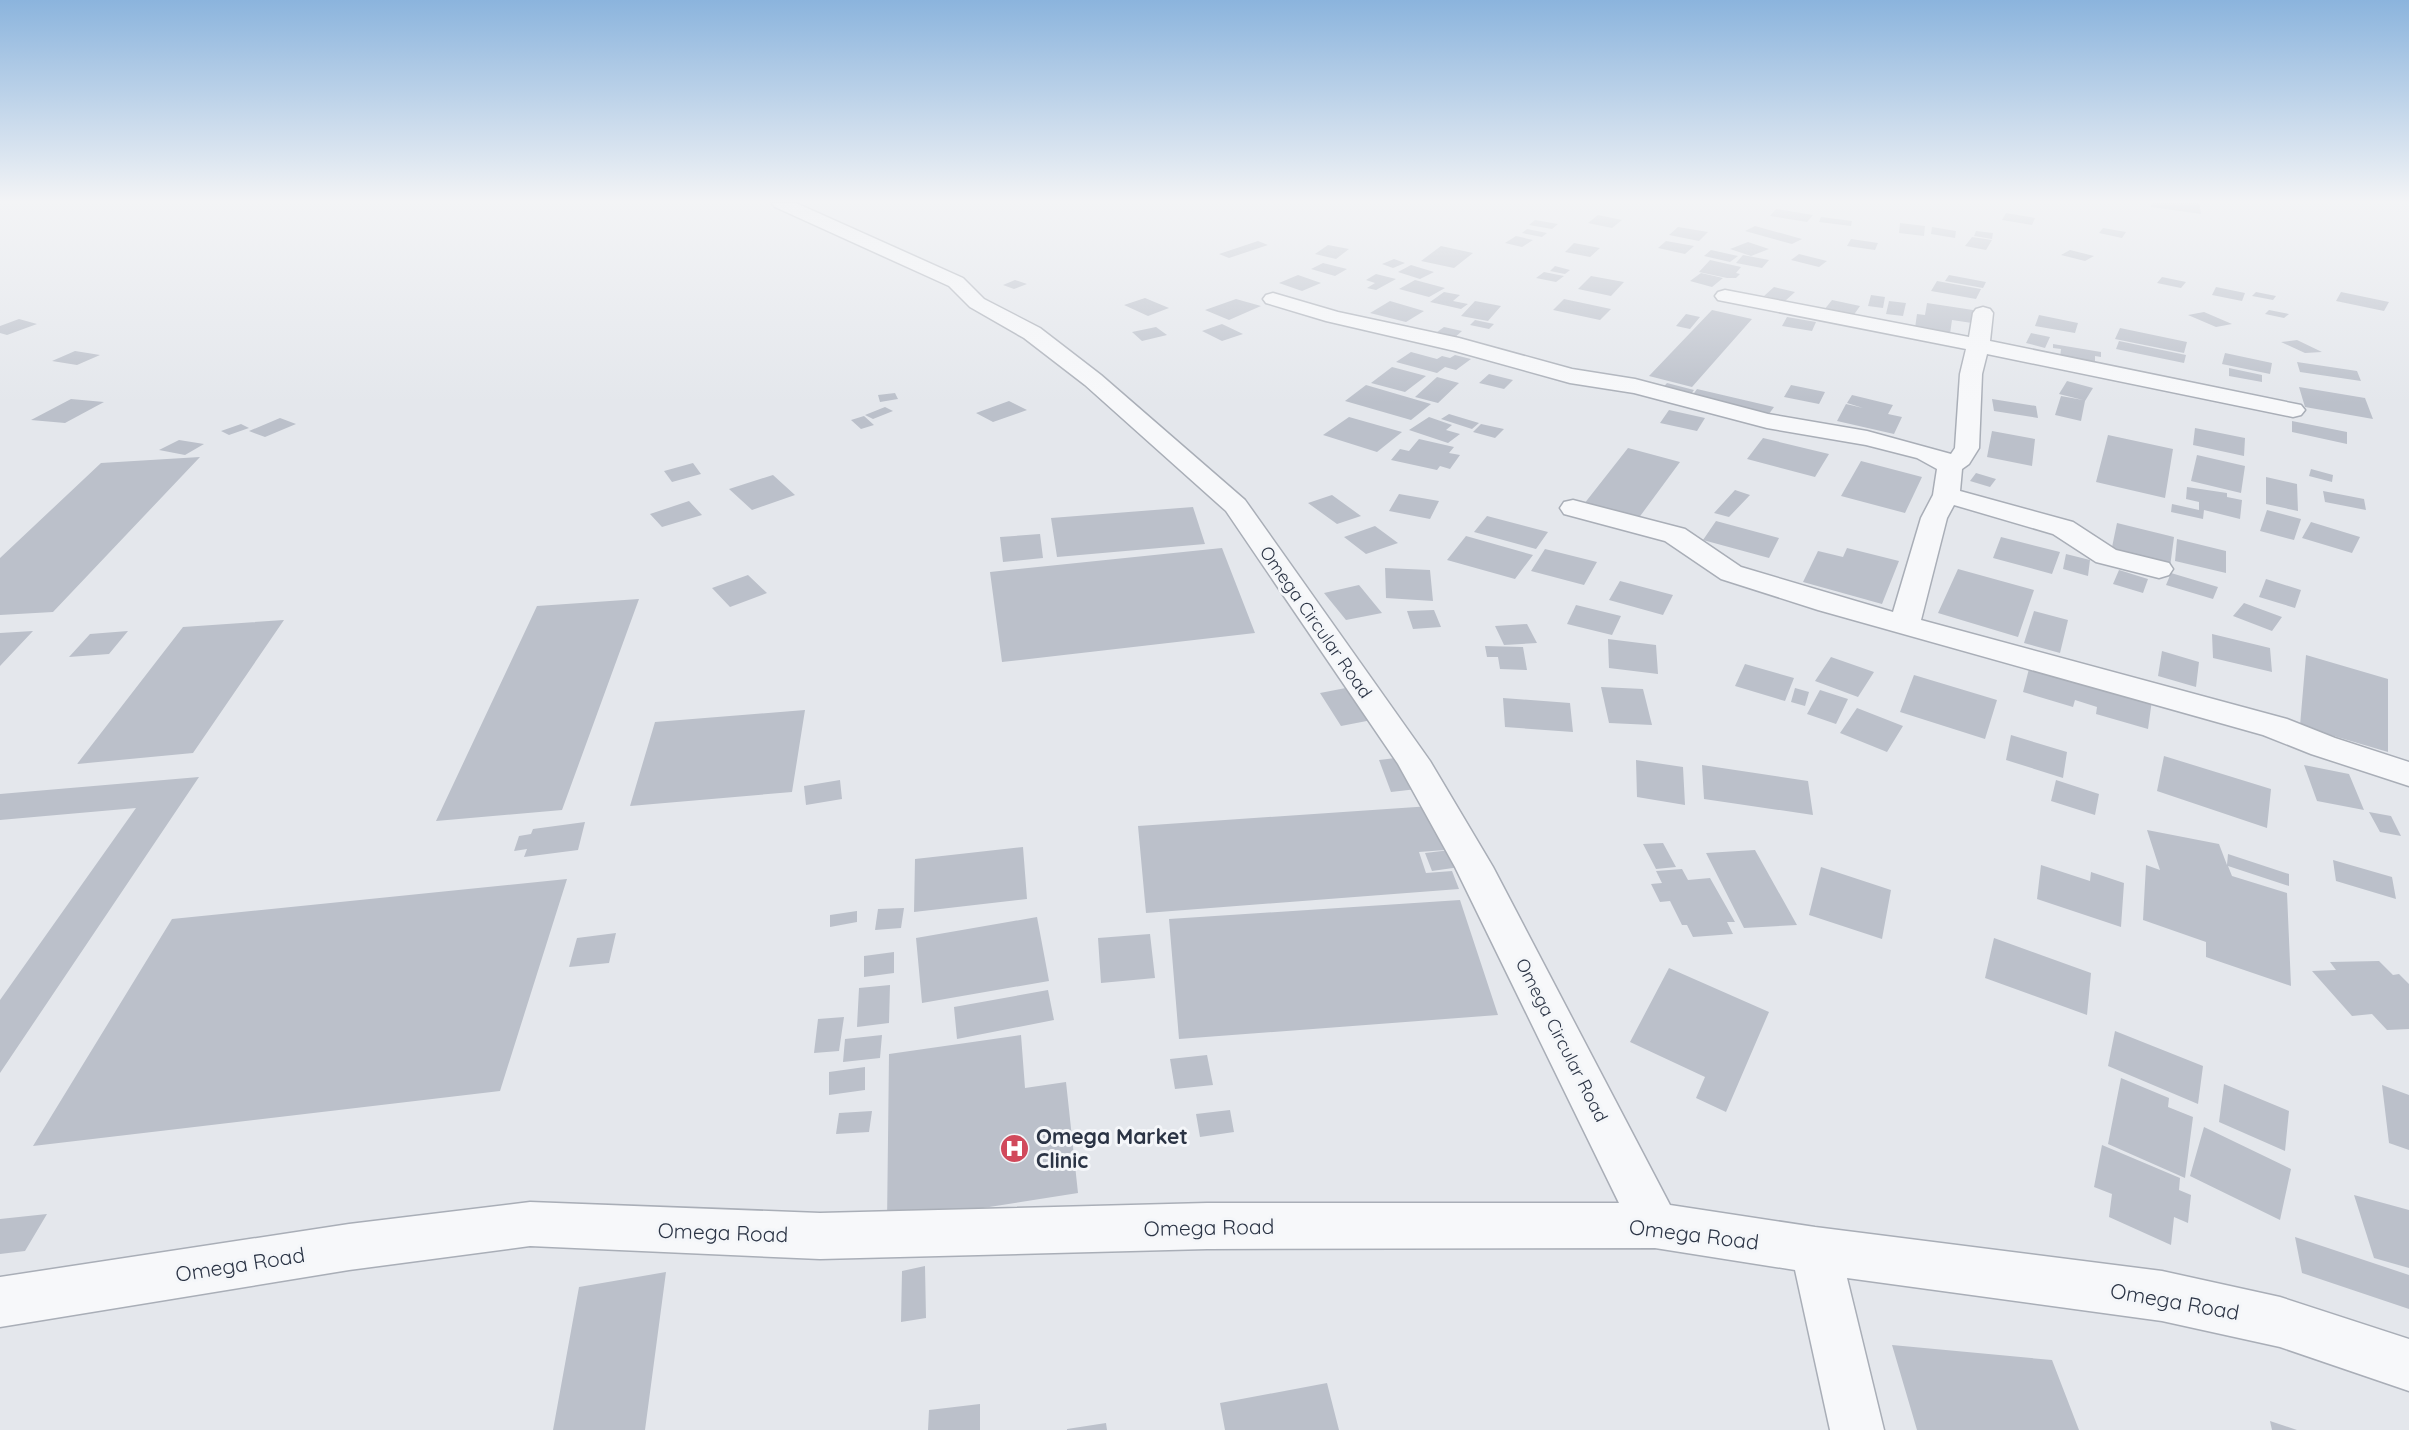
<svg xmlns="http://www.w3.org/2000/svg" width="2409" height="1430" font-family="Quicksand,sans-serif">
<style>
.building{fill:#bbc0ca}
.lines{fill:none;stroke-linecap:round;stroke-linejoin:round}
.minor-casing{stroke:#a9aeb7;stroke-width:3}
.minor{fill:#f7f8fa;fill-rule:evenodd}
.labels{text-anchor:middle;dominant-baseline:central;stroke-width:6;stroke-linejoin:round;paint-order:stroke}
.street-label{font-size:18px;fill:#2b3445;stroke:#f4f6f9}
.near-poi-label{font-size:21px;font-weight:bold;fill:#2b3445;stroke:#f4f6f9;text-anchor:start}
.near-street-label{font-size:21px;fill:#2b3445;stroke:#f4f6f9}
</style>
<rect width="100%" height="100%" fill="#e4e7ec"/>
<path class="building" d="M2152,203H2199L2201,214L2151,207Z
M1776,209L1813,215L1807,222L1770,216Z
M2006,213L2035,218L2032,225L2002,220Z
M1598,215L1622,220L1612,228L1588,223Z
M1821,217L1852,221L1851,226L1819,222Z
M1535,220L1558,224L1552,229L1529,225Z
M1900,223L1925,226L1924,236L1899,233Z
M1755,226L1802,239L1792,244L1745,231Z
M1678,227L1708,232L1699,241L1669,235Z
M1932,227L1956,231L1955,238L1931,234Z
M2103,228L2126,232L2122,238L2099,233Z
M1527,229L1547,233L1542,237L1522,233Z
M1976,231L1993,233L1992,239L1974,236Z
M1516,236L1533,240L1522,247L1505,243Z
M1972,237L1992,240L1986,250L1965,246Z
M1851,239L1878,243L1875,250L1847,246Z
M1258,241L1268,245L1229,258L1219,254Z
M1666,241L1694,246L1685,254L1658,248Z
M1748,242L1769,249L1751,256L1730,249Z
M1574,243L1600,248L1590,257L1565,252Z
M1328,245L1349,249L1336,259L1315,254Z
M1441,246L1473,253L1454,268L1421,261Z
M1711,250L1738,256L1730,262L1704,256Z
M2070,250L2094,256L2085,261L2061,255Z
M1799,254L1827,261L1819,267L1791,260Z
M1743,255L1769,260L1762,268L1736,263Z
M1394,259L1405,263L1393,268L1382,264Z
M1710,260L1741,267L1736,273L1740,274L1736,278H1727L1699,272Z
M1323,263L1347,269L1335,276L1311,269Z
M1411,265L1434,272L1420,279L1398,272Z
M1555,266L1570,270L1565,274L1550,271Z
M1544,272L1564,276L1556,282L1536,278Z
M1701,273L1723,278L1712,287L1690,281Z
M1376,274L1396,279L1376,290L1367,288L1375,283L1366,280Z
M1298,275L1321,283L1302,291L1279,283Z
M1949,275L1986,282L1983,288L1945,281Z
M1591,276L1624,282L1611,296L1578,289Z
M2162,277L2186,282L2181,288L2157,283Z
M1015,280L1027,284L1014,289L1003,285Z
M1415,280L1445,288L1429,297L1399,289Z
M1937,281L1981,289L1976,299L1931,291Z
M1774,287L1795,292L1785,301L1764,296Z
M2216,287L2245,293L2242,301L2212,295Z
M1444,292L1460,295L1453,301L1468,304L1461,309L1430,302Z
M2256,292L2276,296L2273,300L2252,296Z
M2341,292L2389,302L2384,311L2336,301Z
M1871,295L1885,297L1883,308L1868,306Z
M1145,298L1169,308L1148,316L1124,305Z
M1236,299L1261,306L1229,320L1205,310Z
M1564,299L1611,309L1600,320L1553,310Z
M1832,300L1860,306L1853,316L1824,310Z
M1390,301L1424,311L1406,322L1370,313Z
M1475,301L1501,306L1488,321L1461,316Z
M1889,301L1906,303L1903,316L1886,314Z
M1927,303L1973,310L1972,323L1952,320L1950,334L1915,328L1917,314L1925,315Z
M1712,310L1752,319L1692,387L1649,376Z
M2269,310L2289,314L2284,318L2265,314Z
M2204,312L2232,324L2216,327L2188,315Z
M1686,314L1700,317L1690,329L1676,326Z
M2039,315L2078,323L2075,333L2035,326Z
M1787,317L1816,322L1812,331L1782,326Z
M19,319L37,324L7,335L0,333V326Z
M1475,320L1494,324L1489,329L1470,325Z
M1222,324L1243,334L1222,341L1202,331Z
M1156,327L1167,335L1142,341L1132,332Z
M1444,327L1462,331L1452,340L1433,335Z
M2120,328L2187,342L2184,353L2115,339Z
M2031,333L2050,337L2045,348L2026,343Z
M2297,340L2322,352L2305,353L2281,342Z
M2119,341L2186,355L2184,363L2116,349Z
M2053,344L2101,352V357L2095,356V364L2060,358L2061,349L2053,348Z
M75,351L100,355L77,365L52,361Z
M1411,352L1437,359L1442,356L1450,358L1455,355L1471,359L1456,370L1445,367L1437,373L1396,362Z
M2225,353L2272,363L2270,374L2222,364Z
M2297,362L2357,371L2361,381L2300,372Z
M1392,367L1426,376L1405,392L1371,383Z
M2229,368L2262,375V382L2229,376Z
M1489,374L1513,380L1504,389L1479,383Z
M1437,377L1459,383L1438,403L1415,397Z
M2067,381L2093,388L2085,401L2081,421L2055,415L2061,396L2083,400L2059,394Z
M1667,383L1694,390L1688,398L1660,391Z
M1366,385L1431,404L1411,420L1345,401Z
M1791,385L1825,392L1819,404L1784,397Z
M2299,387L2365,398L2373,419L2305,407Z
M1697,389L1774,407L1766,418L1689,400Z
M895,393L898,399L880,402L878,395Z
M1852,395L1893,405L1888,414L1902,417L1894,434L1837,421L1846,404L1863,408L1847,403Z
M71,399L104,402L65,423L31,420Z
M1992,399L2036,406L2038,418L1994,411Z
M1009,401L1027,410L993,422L976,413Z
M885,407L893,411L873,419L865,415Z
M1669,410L1705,418L1697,431L1660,423Z
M1449,414L1479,423L1472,429L1441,419Z
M864,416L874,425L861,429L851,420Z
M1349,417L1402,432L1377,452L1323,435Z
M1429,417L1452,425L1446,430L1460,434L1448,443L1409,430Z
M280,418L296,424L265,437L249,431Z
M2292,421L2347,432V444L2292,432Z
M241,424L249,428L229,435L221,431Z
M1481,424L1504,429L1495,438L1473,432Z
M2195,428L2245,438L2244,456L2193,445Z
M1992,431L2035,439L2032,466L1987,457Z
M2108,435L2173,449L2165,498L2096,482Z
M1763,438L1829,454L1815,477L1747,459Z
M1419,439L1454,447L1449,453L1460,455L1450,469L1440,466L1437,470L1391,460L1400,449L1409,451Z
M179,440L204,444L185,455L159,450Z
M1628,448L1680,462L1638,519L1584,504Z
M2197,455L2245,466L2241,493L2191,481Z
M200,457L53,612L0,615V558L101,463Z
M1861,461L1922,477L1905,513L1841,496Z
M693,463L701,474L672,482L664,471Z
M2311,469L2333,475L2332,482L2309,476Z
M1976,473L1996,479L1990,487L1970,481Z
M773,475L795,495L752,510L729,489Z
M2266,477L2297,484L2298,511L2266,504Z
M2187,487L2227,493V497L2242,500L2240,519L2204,510L2203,519L2171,512L2172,504L2199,510V502L2186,499Z
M1735,490L1750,495L1729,517L1714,513Z
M2323,491L2364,499L2366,510L2325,502Z
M1399,494L1439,501L1430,519L1389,511Z
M1332,495L1361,516L1337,524L1308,503Z
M689,501L702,515L662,527L650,514Z
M1193,507L1205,544L1057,557L1051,518Z
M2267,510L2301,519L2294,540L2260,531Z
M1487,516L1548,532L1536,549L1474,532Z
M1716,521L1779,538L1769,558L1703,540Z
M2311,522L2360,537L2352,553L2302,538Z
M2117,523L2174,537L2170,567L2111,552Z
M1375,526L1398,543L1366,554L1344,537Z
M1040,534L1043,558L1003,562L1000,537Z
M1466,536L1533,555L1515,579L1447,560Z
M2001,537L2060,552L2052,574L1993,558Z
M2177,539L2226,551V573L2175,561Z
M1222,548L1255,633L1002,662L990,572Z
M1847,548L1899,561L1882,604L1803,582L1818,551L1843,557Z
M1545,549L1597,562L1584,585L1531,571Z
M2066,554L2090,560L2088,576L2063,569Z
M1385,568L1430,570L1433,601L1386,598Z
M1958,569L2034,590L2018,637L1938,613Z
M2119,570L2148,579L2143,593L2113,584Z
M2171,573L2218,587L2213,599L2166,585Z
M748,575L767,593L730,607L712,588Z
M2266,579L2301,590L2295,608L2259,597Z
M1620,581L1673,595L1663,615L1609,600Z
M1359,585L1382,613L1346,620L1324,593Z
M639,599L562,810L436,821L537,606Z
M2244,603L2282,617L2272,631L2233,616Z
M1576,605L1621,616L1612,635L1567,624Z
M1434,610L1441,627L1413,629L1407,611Z
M2034,611L2068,620L2060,653L2024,643Z
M284,620L193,753L77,764L183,627Z
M1527,624L1537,643L1504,645L1495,626Z
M33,631L0,666V633Z
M128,631L109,654L69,657L90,634Z
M2212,634L2270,648L2272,672L2213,658Z
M1608,639L1656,645L1658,674L1609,668Z
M1485,646L1523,647L1527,670L1500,669L1498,657H1487Z
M2162,651L2199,662L2196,687L2158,676Z
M2306,655L2388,679V752L2300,726Z
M1831,657L1874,672L1858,697L1815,681Z
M1745,664L1794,678L1785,701L1735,686Z
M2030,665L2152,700L2148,729L2096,714L2097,707L2075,700L2073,707L2023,692Z
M1914,675L1997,700L1985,739L1900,712Z
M1356,686L1377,719L1341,726L1320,693Z
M1601,687L1643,689L1652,725L1609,723Z
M1795,688L1809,692L1805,706L1791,702Z
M1820,690L1848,699L1836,724L1807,714Z
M1503,698L1570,703L1573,732L1505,727Z
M1857,708L1903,726L1887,752L1840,733Z
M805,710L792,792L630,806L655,722Z
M2011,735L2067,752L2063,778L2006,760Z
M2164,756L2271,789L2267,828L2157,791Z
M1404,757L1417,789L1391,792L1379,760Z
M1636,760L1683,767L1685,805L1637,797Z
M1702,765L1808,781L1813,815L1704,799Z
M2304,765L2349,774L2364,810L2317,801Z
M199,777L0,1073V1000L136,808L0,820V794Z
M840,780L842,799L806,805L804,786Z
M2056,780L2099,794L2095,815L2051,801Z
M1431,806L1445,850L1419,852L1426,873L1452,871L1459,889L1146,913L1138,826Z
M2369,812L2391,816L2401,836L2380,832Z
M585,822L578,850L524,857L527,849L514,851L519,836L531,834L533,829Z
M2147,830L2219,844L2227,865L2228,854L2289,874V886L2228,866L2232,876L2287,893L2291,986L2206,957V942L2143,920L2146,865L2160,870Z
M1663,843L1676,867L1656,869L1643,844Z
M1023,847L1027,899L914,912L915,859Z
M1459,849L1467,866L1432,871L1425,853Z
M1755,850L1797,925L1744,928L1706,853Z
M2333,860L2392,877L2396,899L2336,881Z
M2041,865L2090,881L2091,872L2124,883L2121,927L2037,899Z
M1821,867L1891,890L1882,939L1809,915Z
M1682,869L1688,880L1710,878L1735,922H1727L1733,934L1693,937L1687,925H1682L1670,901L1660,902L1651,884L1662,883L1656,871Z
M567,879L500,1091L33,1146L172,919Z
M1460,900L1498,1015L1179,1039L1169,919Z
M904,908L901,928L875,930L878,909Z
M857,911V922L830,927V915Z
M1037,917L1049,981L922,1003L916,938Z
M616,933L609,963L569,967L577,938Z
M1150,934L1155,978L1101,983L1098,938Z
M1994,938L2091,973L2087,1015L1985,978Z
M894,952V973L864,977V956Z
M2379,961L2393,975L2399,974L2409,984V1029L2387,1030L2372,1014L2352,1016L2312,971L2336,970L2330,962Z
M1669,968L1769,1012L1726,1112L1696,1098L1705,1077L1630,1042Z
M890,985L889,1023L857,1027L859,988Z
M1048,990L1054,1020L957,1039L954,1007Z
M844,1017L839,1051L814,1053L818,1019Z
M2115,1031L2203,1066L2198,1104L2108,1066Z
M882,1035L880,1058L843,1062L845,1039Z
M1021,1035L1025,1088L1066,1082L1078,1193L887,1223L889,1054Z
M1207,1055L1213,1085L1175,1089L1170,1059Z
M865,1067V1090L829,1095V1072Z
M2121,1078L2169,1098L2168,1107L2193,1117L2185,1178L2108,1144Z
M2224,1084L2289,1111L2285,1151L2219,1122Z
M2382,1085L2409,1095V1150L2389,1143Z
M1230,1110L1234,1132L1200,1137L1196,1114Z
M872,1111L869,1132L836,1134L839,1113Z
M2204,1127L2291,1169L2280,1220L2190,1176Z
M2102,1145L2180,1178L2179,1190L2191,1195L2188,1223L2174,1217L2171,1245L2109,1217L2112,1194L2094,1187Z
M2354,1195L2409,1210V1268L2374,1258Z
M47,1214L25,1251L0,1254V1219Z
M2295,1237L2409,1275V1309L2302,1273Z
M925,1266L926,1318L901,1322L902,1271Z
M666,1272L645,1430H553L579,1287Z
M1892,1345L2052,1360L2079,1430H1917Z
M1327,1383L1339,1430H1225L1220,1403Z
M980,1404V1430H928L929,1410Z
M2270,1421L2297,1430H2272Z
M1106,1423L1107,1430H1067V1429Z"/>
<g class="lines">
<defs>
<path id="minor" d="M772,203H796L963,278L984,299L1040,328L1101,375L1245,500L1430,761L1493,867L1670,1205L1815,1227L2162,1271L2280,1297L2409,1339V1391L2280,1347L2162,1321L1847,1278L1884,1430H1830L1795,1270L1655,1248L1207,1249L820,1259L530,1246L349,1270L0,1327V1277L349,1224L530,1202L820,1213L1207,1203H1619L1455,867L1398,764L1226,511L1085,385L1024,338L970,307L949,286L775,207Z
M1725,290L1969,337L1973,313L1976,309L1983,307L1990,309L1993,313L1990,341L2301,405L2305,410L2301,415L2293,417L1987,354L1982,374L1979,448L1969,464L1962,469L1960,491L2073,522L2116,550L2169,563L2173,569L2169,575L2159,578L2096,562L2053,534L1954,505L1947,518L1921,620L2287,719L2335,738L2409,762V786L2311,754L2263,735L1818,610L1721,579L1665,541L1564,514L1560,508L1564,502L1573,500L1685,529L1741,567L1893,612L1921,518L1933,495L1937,469L1917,458L1866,445L1767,428L1634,393L1570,383L1455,351L1326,321L1266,303L1263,299L1266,295L1273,293L1338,312L1459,338L1572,369L1635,379L1768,414L1867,431L1951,454L1955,448L1960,374L1966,349L1718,300L1715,296L1718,292Z"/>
</defs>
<use href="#minor" class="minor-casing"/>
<use href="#minor" class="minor"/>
</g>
<linearGradient id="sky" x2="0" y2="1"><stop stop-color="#8bb4dd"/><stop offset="0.5" stop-color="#f3f4f6"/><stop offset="1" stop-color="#f3f4f6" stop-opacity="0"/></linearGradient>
<rect width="2409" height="403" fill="url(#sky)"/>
<defs>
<symbol id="hospital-disc" viewBox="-11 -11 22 22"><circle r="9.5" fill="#d1495b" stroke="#f4f6f9"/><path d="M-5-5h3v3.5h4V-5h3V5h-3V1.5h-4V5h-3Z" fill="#fff"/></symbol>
</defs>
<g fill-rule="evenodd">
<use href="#hospital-disc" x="998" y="1132" width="33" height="33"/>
</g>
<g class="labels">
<g class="street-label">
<text transform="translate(1316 622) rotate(55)">Omega Circular Road</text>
<text transform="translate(1562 1040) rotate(63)">Omega Circular Road</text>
</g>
<g class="near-poi-label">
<text x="1036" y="1136">Omega Market<tspan x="1036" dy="24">Clinic</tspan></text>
</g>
<g class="near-street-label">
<text transform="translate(1209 1227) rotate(-1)">Omega Road</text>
<text transform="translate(723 1232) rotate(2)">Omega Road</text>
<text transform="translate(1694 1234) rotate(7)">Omega Road</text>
<text transform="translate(240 1264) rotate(-9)">Omega Road</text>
<text transform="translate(2175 1301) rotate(10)">Omega Road</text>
</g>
</g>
</svg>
